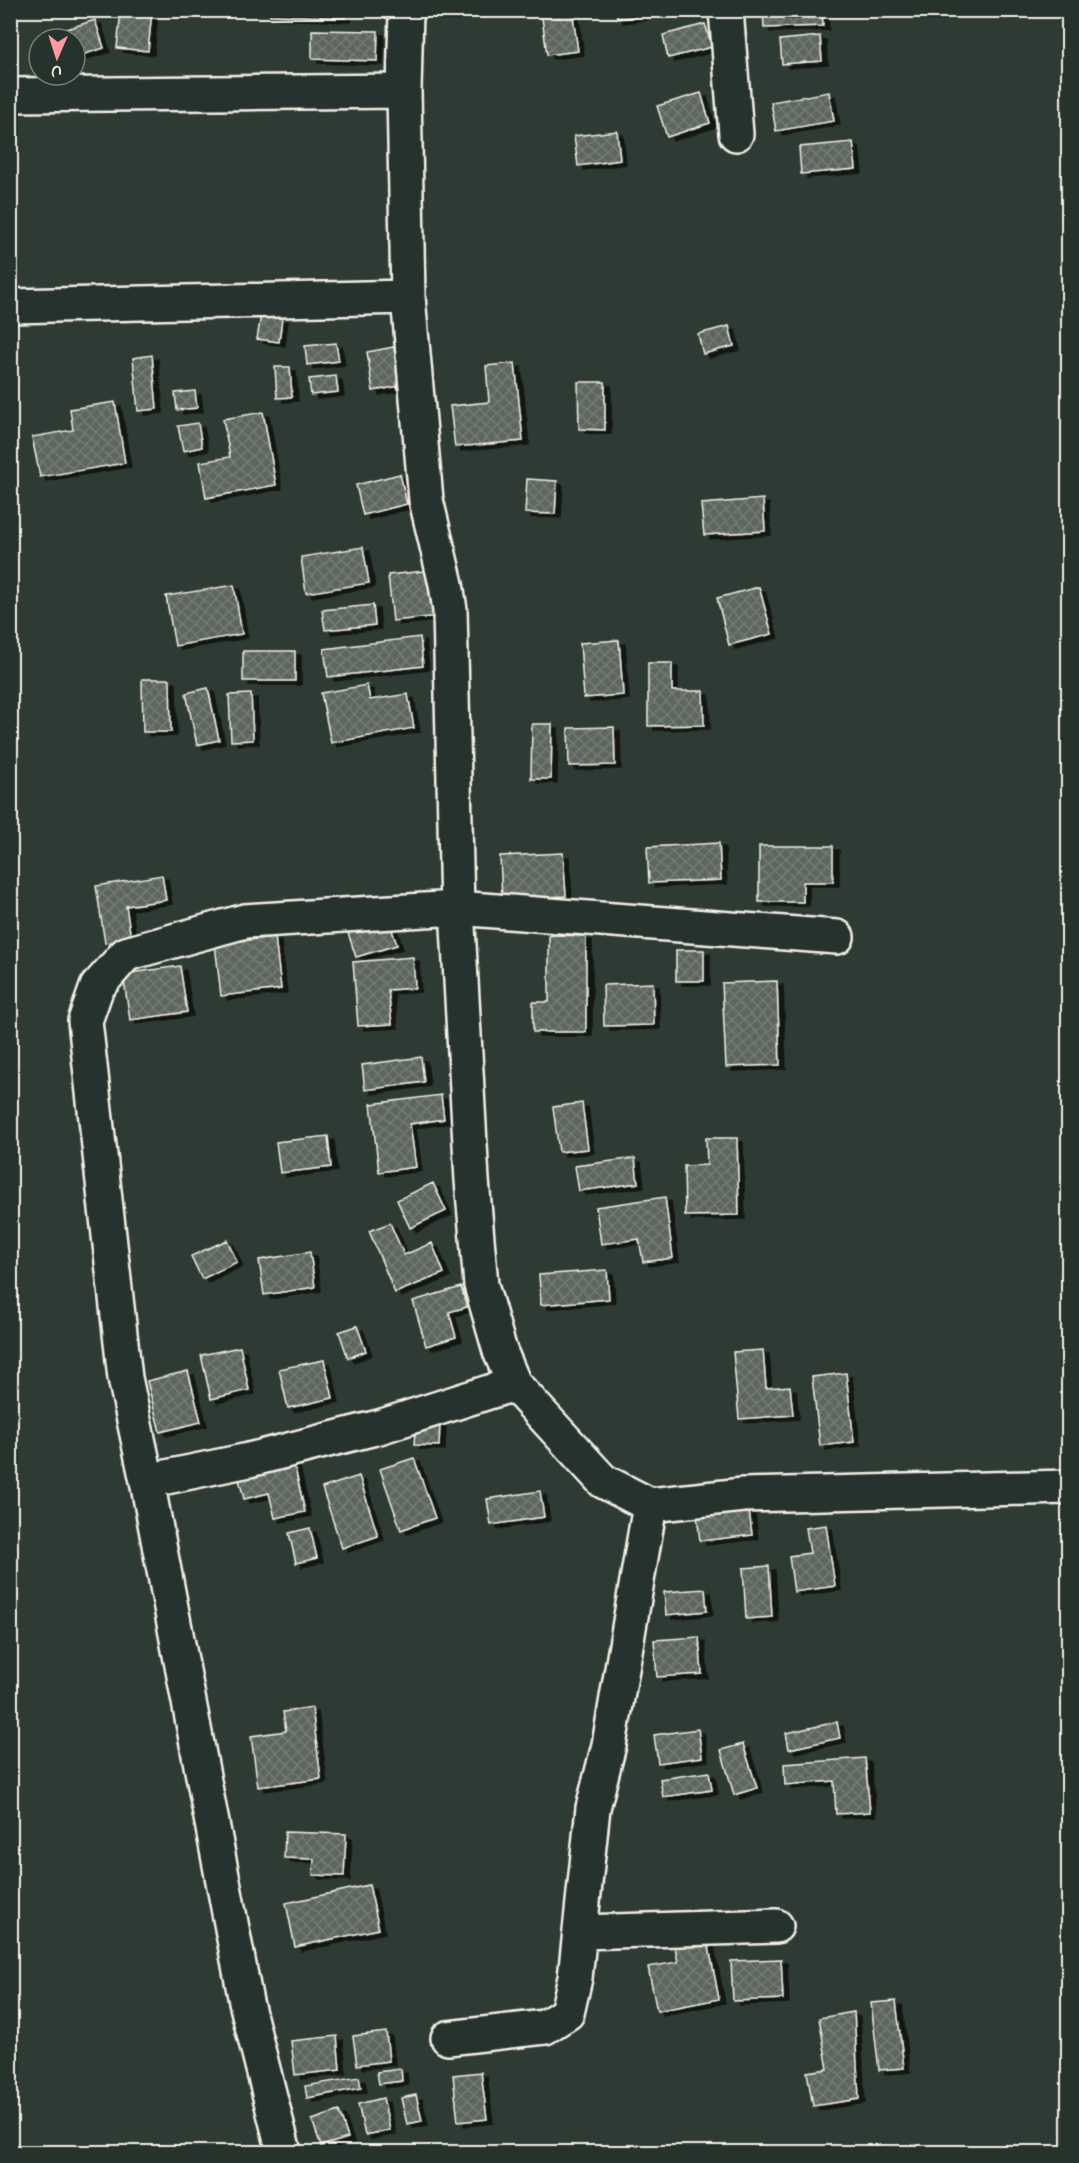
<svg xmlns="http://www.w3.org/2000/svg" width="1079" height="2163" font-family="Mynerve,sans-serif">
<style>
.building{fill:url(#building-cross-hatch);stroke:#f4f1e8;stroke-width:1.5;filter:url(#shadow)}
.lines{fill:none;stroke-linecap:round;stroke-linejoin:round}
.minor-casing{stroke:#f4f1e8;stroke-width:38}
.minor{stroke:#26332d;stroke-width:33}
</style>
<defs>
<pattern id="building-cross-hatch" width="8" height="8" patternUnits="userSpaceOnUse" patternTransform="scale(1.5)"><rect width="8" height="8" fill="#5c655e"/><path d="M0 0l8 8M0 8l8-8" fill="none" stroke="#747c75"/></pattern>
<filter id="shadow"><feDropShadow dx="6" dy="4" stdDeviation="0" flood-color="#0009"/></filter>
</defs>
<rect width="100%" height="100%" fill="#2e3b34"/>
<filter id="ink" filterUnits="userSpaceOnUse"><feTurbulence type="fractalNoise" baseFrequency=".0167" numOctaves="2"/><feDisplacementMap in="SourceGraphic" scale="12" xChannelSelector="R" yChannelSelector="G"/><feConvolveMatrix kernelMatrix="1 2 1 2 8 2 1 2 1" color-interpolation-filters="sRGB"/></filter>
<g filter="url(#ink)">
<path class="building" d="M121,10H152L148,51L117,48Z
M271,10H346L345,18L270,15Z
M541,10H572L578,51L547,55Z
M616,10H639L640,16L617,19Z
M822,10L823,26L764,28L763,11Z
M95,20L104,48L75,57V39H56L54,33Z
M705,24L712,47L668,58L663,35Z
M312,30L378,31L377,61L312,59Z
M820,36L822,61L782,64L780,40Z
M829,92L834,121L776,131L771,102Z
M701,93L710,123L667,137L657,106Z
M617,131L620,160L578,166L574,136Z
M853,142L856,169L801,174L799,147Z
M261,315L282,318L279,342L257,339Z
M729,326L734,346L703,354L698,334Z
M336,343L339,361L307,365L305,346Z
M394,347L400,386L373,391L367,352Z
M152,355L157,409L138,411L133,358Z
M515,363L523,441L455,447L450,406L489,402L486,366Z
M275,367H290L292,397L277,398Z
M336,376L338,392L311,395L309,379Z
M578,382H605V430L579,429Z
M195,391L197,408L177,410L175,393Z
M115,402L125,463L40,477L32,437L73,430L70,409Z
M263,412L276,485L206,498L200,462L230,457L223,419Z
M198,423L202,447L183,451L178,426Z
M400,474L407,504L363,515L356,485Z
M527,479L557,481L555,514L525,513Z
M763,499L765,531L704,535L701,504Z
M363,547L369,583L306,593L301,557Z
M434,570L439,616L393,621L388,575Z
M234,585L242,634L175,646L166,596Z
M759,587L772,634L729,645L717,598Z
M373,605L375,625L325,630L322,610Z
M420,637L423,666L328,677L324,649Z
M619,640L623,695L584,698L580,643Z
M243,651H295V681H243Z
M648,663H672V691H703L704,725L648,726Z
M142,679H170L171,732H143Z
M367,685L370,700L408,694L414,728L331,743L321,693Z
M208,688L219,740L197,745L186,693Z
M251,694L253,740L231,741L229,695Z
M532,724H552L551,779H531Z
M614,727L615,765L569,766L568,728Z
M719,843L721,880L649,883L647,847Z
M759,846H833V882H803V902H759Z
M563,853L566,896L502,899L500,856Z
M162,875L166,900L126,906L131,939L105,943L96,886Z
M389,921L397,945L356,957L348,933Z
M549,935L586,936V1032H533V1002H549Z
M275,937L281,989L221,996L215,944Z
M676,950H704V981H676Z
M413,957L415,988L388,990L392,1024L358,1026L353,962Z
M180,966L187,1012L130,1020L123,974Z
M777,981L780,1065L726,1067L722,983Z
M653,983L654,1025L604,1026L603,985Z
M421,1057L424,1082L365,1090L362,1065Z
M441,1095L444,1119L410,1124L416,1167L379,1172L371,1104Z
M582,1103L588,1149L559,1152L553,1107Z
M328,1136L331,1167L280,1173L276,1142Z
M706,1138H737L739,1215L685,1216L684,1166L707,1165Z
M635,1158L638,1183L579,1191L575,1166Z
M433,1183L446,1211L410,1228L397,1200Z
M665,1197L673,1258L643,1262L639,1239L601,1244L596,1207Z
M390,1223L404,1255L432,1243L444,1273L395,1293L369,1231Z
M227,1240L237,1262L202,1279L191,1256Z
M310,1252L315,1287L264,1295L259,1260Z
M607,1270L609,1299L541,1305L539,1275Z
M461,1287L467,1307L449,1312L456,1337L426,1346L413,1301Z
M357,1326L366,1351L348,1358L339,1332Z
M240,1347L249,1390L211,1399L201,1355Z
M763,1350L766,1388L790,1386L793,1415L739,1419L733,1352Z
M324,1360L333,1398L288,1408L279,1369Z
M188,1371L201,1422L160,1432L147,1381Z
M846,1373L854,1442L820,1446L812,1377Z
M416,1419L440,1421L439,1446L414,1445Z
M292,1455L305,1512L275,1518L269,1493L244,1499L236,1467Z
M414,1458L435,1518L401,1530L380,1469Z
M359,1476L378,1536L342,1548L322,1488Z
M540,1491L544,1517L491,1525L487,1499Z
M748,1501L752,1535L700,1541L696,1507Z
M826,1525L835,1586L794,1592L789,1556L810,1553L806,1528Z
M310,1528L317,1558L296,1563L289,1533Z
M769,1566L772,1617L746,1619L743,1568Z
M705,1589L707,1611L666,1615L664,1592Z
M699,1637L702,1674L657,1677L654,1640Z
M312,1708L321,1779L258,1787L251,1736L286,1731L283,1712Z
M837,1722L840,1738L789,1749L786,1733Z
M698,1729L702,1757L658,1763L654,1735Z
M743,1744L757,1788L734,1795L721,1750Z
M865,1758L870,1812L836,1814L834,1781L785,1785L784,1764Z
M709,1772L712,1790L663,1797L660,1779Z
M285,1832L346,1834L344,1876L313,1875L314,1859L284,1858Z
M369,1885L379,1929L295,1947L286,1903Z
M707,1937L719,1999L657,2011L648,1967L678,1962L674,1942Z
M781,1959L783,1999L733,2001L731,1961Z
M896,2001L904,2068L879,2070L871,2003Z
M854,2012L859,2099L813,2106L807,2072L828,2069L819,2018Z
M386,2032L389,2061L357,2065L353,2036Z
M337,2036L340,2070L295,2075L291,2041Z
M401,2069L402,2081L379,2084L377,2072Z
M481,2072L487,2119L458,2122L453,2075Z
M359,2077L361,2088L307,2098L305,2086Z
M416,2095L422,2121L407,2124L401,2098Z
M383,2098L390,2130L365,2135L358,2104Z
M339,2111L348,2138L321,2146L312,2120Z"/>
<g class="lines">
<defs>
<path id="minor" d="M406,10L404,91L408,297L426,500L446,584L450,610L457,908L472,1180L481,1285L500,1351L514,1384L603,1481L650,1505L743,1495L1068,1487
M726,10L736,134
M10,95L404,91
M10,306L408,297
M147,1481L249,1460L379,1427L514,1384
M580,1932L776,1926
M448,2038L545,2027L567,2013L575,1978L593,1808L609,1745L650,1505
M284,2152L246,2002L147,1481L125,1378L85,1021L97,987L126,954L245,921L457,908L837,937"/>
</defs>
<use href="#minor" class="minor-casing"/>
<use href="#minor" class="minor"/>
</g>
</g>
<rect width="1079" height="2163" fill="none" stroke="#26332d" stroke-width="36"/>
<rect x="18" y="18" width="1043" height="2127" fill="none" stroke="#f4f1e8" stroke-width="2" filter="url(#ink)"/>
<g transform="translate(57 57) rotate(183)"><circle r="28" fill="#26332d" stroke="#787f78" stroke-width="1.5"/>
<path d="M0-4.5L10 22L0 15L-10 22Z" fill="#ff9aa2"/>
<text y="-9" font-size="16" font-weight="bold" text-anchor="middle" fill="#f4f1e8">U</text>
</g>
</svg>
